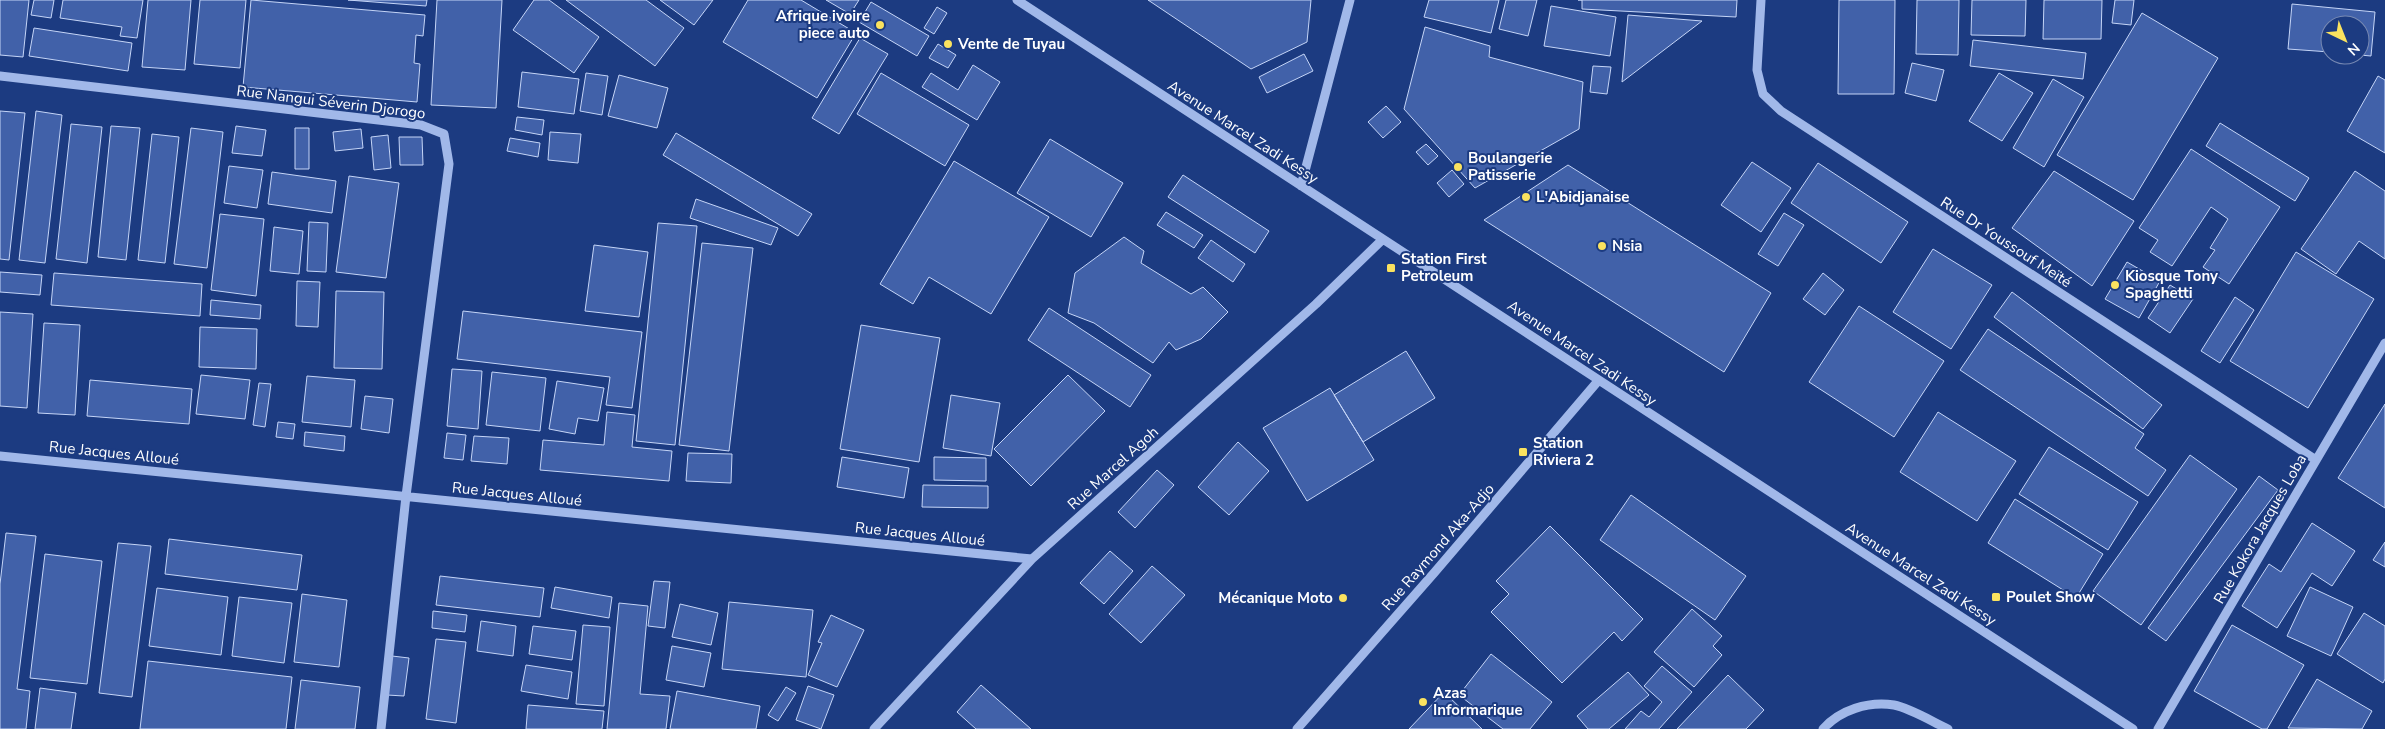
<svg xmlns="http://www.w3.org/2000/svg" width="2385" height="729" font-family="'Nunito Sans',sans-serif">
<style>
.building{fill:#4161a9;stroke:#c5d5f7}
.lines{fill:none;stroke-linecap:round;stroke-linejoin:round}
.minor{stroke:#a1b8e9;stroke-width:9}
.poi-dot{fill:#fae25f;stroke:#1c3b81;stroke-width:2}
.labels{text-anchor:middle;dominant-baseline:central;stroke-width:4;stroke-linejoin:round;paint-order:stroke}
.poi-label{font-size:15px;font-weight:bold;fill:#fff;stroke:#1c3b81;text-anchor:start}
.street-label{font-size:15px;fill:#fff;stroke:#1c3b81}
</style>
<rect width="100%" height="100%" fill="#1c3b81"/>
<path class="building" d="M0,0H29L23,57L0,55Z
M34,0H54L51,18L31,15Z
M63,0H143L137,38L120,36L122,27L60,18Z
M148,0H191L185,70L142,67Z
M200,0H246L240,68L194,64Z
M251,0L425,15L423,36L416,35L414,63L420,64L417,102L243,87Z
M348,0H427L426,6Z
M437,0H502L496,108L431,105Z
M534,0H549L599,37L574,73L513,30Z
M566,0H646L684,28L655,66Z
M660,0H713L694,25Z
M748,0H801L856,33L817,98L723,42Z
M826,0H859L850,14Z
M1148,0H1311L1307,42L1251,69Z
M1429,0H1499L1491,33L1424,17Z
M1506,0H1537L1528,36L1499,29Z
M1578,0H1737L1736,17L1582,9V0Z
M1839,0H1895L1894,94H1838Z
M1917,0H1959L1958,55L1916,54Z
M1972,0H2026L2025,36L1971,35Z
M2044,0H2102L2101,39H2043Z
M2115,0H2134L2131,25L2112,23Z
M871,2L929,36L917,56L859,22Z
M2292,4L2375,12L2371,56L2360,55V25H2330V52L2288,49Z
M1551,6L1616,17L1610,56L1544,46Z
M937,7L947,13L934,34L924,28Z
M2142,13L2218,58L2133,200L2057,155Z
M1628,15L1702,21L1622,82Z
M1425,27L1490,46L1489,57L1583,82L1579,129L1475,188L1404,109Z
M34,28L132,43L128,71L29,56Z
M860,38L888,54L839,134L812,118Z
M1973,40L2086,53L2083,79L1970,66Z
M938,44L956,55L948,68L929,58Z
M1304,54L1313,71L1267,93L1259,77Z
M1912,63L1944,70L1936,101L1905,93Z
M973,65L1000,82L977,120L922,87L931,73L958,90Z
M1593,66L1611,67L1607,94L1590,92Z
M522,72L579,79L574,114L518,107Z
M586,73L608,76L602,115L580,111Z
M881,73L969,125L945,166L857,114Z
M1999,73L2033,93L2002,141L1969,121Z
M619,75L668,88L657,128L608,116Z
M2378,76L2385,80V153L2347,131Z
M2053,79L2084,97L2044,167L2013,148Z
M1386,106L1401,122L1383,138L1368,122Z
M0,111L25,113L9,260L0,259Z
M36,111L62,115L45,263L19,260Z
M517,117L544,120L542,135L515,130Z
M2220,123L2309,178L2295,201L2206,146Z
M71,124L102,127L87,263L56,259Z
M111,126L140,128L126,260L98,257Z
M236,126L266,130L262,156L232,153Z
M191,128L223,132L207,268L174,264Z
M295,128H309V169H295Z
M361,129L363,148L335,151L333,132Z
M550,132L581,134L578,163L548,160Z
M676,133L812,214L798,236L663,155Z
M152,134L179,137L165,263L138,260Z
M388,135L391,168L374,170L371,137Z
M399,137H422L423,165H400Z
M510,138L540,143L538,157L507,151Z
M1050,139L1123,183L1091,237L1017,193Z
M1426,144L1438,156L1428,165L1416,152Z
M2191,149L2280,207L2229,284L2203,267L2215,250L2210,248L2228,219L2211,207L2172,266L2150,252L2158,240L2139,228Z
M954,161L1049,217L991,314L929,277L913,304L880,284Z
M1752,162L1791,188L1761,232L1721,205Z
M1818,163L1908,222L1881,263L1791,203Z
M1568,165L1771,293L1724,372L1484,220Z
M229,166L263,170L257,208L224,203Z
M1452,170L1464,184L1449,197L1437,183Z
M2054,171L2134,221L2092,286L2012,228Z
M2355,171L2385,191V259L2359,241L2336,274L2301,249Z
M272,172L336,181L332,213L268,204Z
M1183,175L1269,231L1255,253L1168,197Z
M349,176L399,183L386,278L336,272Z
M696,199L778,228L771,245L690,218Z
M1166,212L1203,235L1194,248L1157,225Z
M1784,213L1804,225L1778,266L1758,254Z
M220,214L264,219L256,296L211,290Z
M309,222L328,223L326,272L307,271Z
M658,223L697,226L675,445L636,441Z
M274,227L303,231L299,274L270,271Z
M1124,237L1144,251L1141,263L1191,294L1203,287L1228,312L1201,339L1176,350L1169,342L1153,363L1094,323L1068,313L1075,273Z
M1211,240L1245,264L1233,282L1198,258Z
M702,243L753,248L729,451L679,445Z
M594,245L648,252L639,317L585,311Z
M1933,249L1992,285L1951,349L1893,312Z
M2296,252L2374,299L2308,408L2230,361Z
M2127,262L2160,281L2139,318L2105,299Z
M0,272L42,275L40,295L0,292Z
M54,273L202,284L200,316L51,305Z
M1823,273L1844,290L1825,315L1803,299Z
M297,281L320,282L318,327L296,326Z
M2170,285L2193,299L2170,333L2148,318Z
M336,291L384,292L382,369L334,368Z
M2012,292L2162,405L2143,429L1994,317Z
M2235,297L2254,310L2220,363L2201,351Z
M211,300L261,305L260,319L210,315Z
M1859,306L1944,361L1894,437L1809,382Z
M1049,308L1151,375L1130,407L1028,340Z
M463,311L642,332L632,408L606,405L610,377L457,359Z
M0,312L33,314L27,408L0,406Z
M44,323L80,325L75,415L38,413Z
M861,325L940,338L919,462L840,449Z
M200,327L257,329L256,369L199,367Z
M1988,329L2144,434L2135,448L2166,470L2148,496L1960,370Z
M1406,351L1435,398L1363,442L1334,395Z
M452,369L482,371L478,429L447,426Z
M492,372L546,378L540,431L486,425Z
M201,375L250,380L245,419L196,414Z
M1068,375L1105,411L1031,486L994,449Z
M307,376L355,380L351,427L302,422Z
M90,380L192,389L189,424L87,416Z
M557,381L604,388L598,421L578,418L575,434L549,429Z
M259,383L271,384L265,427L253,425Z
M1330,388L1374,460L1307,501L1263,428Z
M951,395L1000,403L991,456L943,448Z
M365,396L393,399L389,433L361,429Z
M2385,404V508L2338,478Z
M607,412L635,415L632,447L672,451L669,481L540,470L543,440L604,445Z
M1938,412L2016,461L1977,521L1900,472Z
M278,422L295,424L293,439L276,437Z
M305,432L345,436L344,451L304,446Z
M447,433L466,435L463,460L444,458Z
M474,436L509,438L507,464L471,461Z
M1238,442L1269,471L1229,515L1198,487Z
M2049,447L2138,502L2108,550L2019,494Z
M688,453L732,454L731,483L686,481Z
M2190,455L2237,489L2141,625L2093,591Z
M842,457L909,468L904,498L837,487Z
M934,457L986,458V481L934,480Z
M1157,470L1174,485L1135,528L1118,512Z
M2259,476L2278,490L2166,641L2148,628Z
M923,485L988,486V508L922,507Z
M1631,495L1746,576L1715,620L1600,540Z
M2015,499L2103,554L2076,598L1988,543Z
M2312,523L2355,551L2332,586L2312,573L2277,628L2242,606L2269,564L2281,572Z
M1550,526L1643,619L1622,641L1614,632L1562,683L1491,612L1509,594L1496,581Z
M6,533L36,536L17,689L30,691L26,729H0V584Z
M169,539L302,555L297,590L165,574Z
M2385,542V567L2373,560Z
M118,543L151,546L132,697L99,693Z
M1110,551L1133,571L1104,604L1080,583Z
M45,554L102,561L87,684L30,678Z
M1152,566L1185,595L1141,643L1109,614Z
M440,576L544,588L540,617L436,605Z
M654,581L670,582L665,628L648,626Z
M555,587L612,597L609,618L551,608Z
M2310,587L2353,607L2331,656L2287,636Z
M157,588L228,597L221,655L149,646Z
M302,594L347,600L339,667L294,662Z
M239,597L292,603L284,663L232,656Z
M729,602L813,610L806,677L722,669Z
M619,603L648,606L640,694L670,696L666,729H607Z
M680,604L718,613L711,645L672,637Z
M1692,609L1722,636L1713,646L1722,655L1694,687L1654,652Z
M433,611L467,615L465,632L432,628Z
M2364,613L2385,626V679L2383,683L2337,654Z
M831,615L864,630L837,687L808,675L822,643L818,642Z
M481,621L516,626L513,656L477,651Z
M583,625L610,627L604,706L576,704Z
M2232,625L2304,665L2267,729H2262L2194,691Z
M533,626L576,631L572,660L529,654Z
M436,639L466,642L456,723L426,719Z
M672,646L711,653L704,687L666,680Z
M1491,654L1552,702L1530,729H1503L1459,695Z
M392,656L409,658L404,696L387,695Z
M148,661L292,677L286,729H140Z
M526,665L572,672L568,699L521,691Z
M1662,666L1692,692L1659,729H1625L1641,711L1649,717L1662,702L1644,686Z
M1628,672L1649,695L1609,729H1588L1577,716Z
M1728,675L1764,710L1746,729H1677Z
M2317,679L2372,711L2362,729L2288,728Z
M301,680L360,687L355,729H295Z
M981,685L1031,729H976L957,712Z
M808,686L834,695L821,729L796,720Z
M786,687L796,693L778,721L768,715Z
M40,688L76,693L71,729H35Z
M677,691L760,706L756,729H670Z
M1444,692L1482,729H1409Z
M528,705L604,711L602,729H526Z"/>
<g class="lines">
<path class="minor" d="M1017,0L2133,729
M1761,0L1757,70L1763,94L1781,111L2316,460
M0,76L421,125L444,134L449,164L406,496L381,729
M1301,186L1350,0
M0,456L1032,559
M874,729L1032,559L1316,304L1382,240
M1297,729L1434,573L1598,381
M1823,729C1840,710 1868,701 1894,705C1910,708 1933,722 1948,729
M2158,729L2385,343"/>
</g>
<g class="poi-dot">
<circle cx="880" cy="25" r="5"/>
<circle cx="948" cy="44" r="5"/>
<circle cx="1458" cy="167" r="5"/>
<circle cx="1526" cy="197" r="5"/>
<circle cx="1602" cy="246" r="5"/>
<rect x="1386" y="263" width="10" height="10" rx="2.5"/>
<circle cx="2115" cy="285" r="5"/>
<rect x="1518" y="447" width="10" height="10" rx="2.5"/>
<rect x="1991" y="592" width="10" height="10" rx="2.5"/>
<circle cx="1343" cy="598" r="5"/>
<circle cx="1423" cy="702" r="5"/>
</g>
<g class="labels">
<g class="poi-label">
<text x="870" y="16" text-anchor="end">Afrique ivoire<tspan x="870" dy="17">piece auto</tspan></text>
<text x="958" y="44">Vente de Tuyau</text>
<text x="1468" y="158">Boulangerie<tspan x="1468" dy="17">Patisserie</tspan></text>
<text x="1536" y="197">L'Abidjanaise</text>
<text x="1612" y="246">Nsia</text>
<text x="1401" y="259">Station First<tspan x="1401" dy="17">Petroleum</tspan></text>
<text x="2125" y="276">Kiosque Tony<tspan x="2125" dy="17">Spaghetti</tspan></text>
<text x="1533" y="443">Station<tspan x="1533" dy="17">Riviera 2</tspan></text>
<text x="2006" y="597">Poulet Show</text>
<text x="1333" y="598" text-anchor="end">Mécanique Moto</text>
<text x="1433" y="693">Azas<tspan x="1433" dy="17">Informarique</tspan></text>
</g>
<g class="street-label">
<text transform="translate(331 102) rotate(7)">Rue Nangui Séverin Djorogo</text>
<text transform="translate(1243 132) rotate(33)">Avenue Marcel Zadi Kessy</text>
<text transform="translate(2006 242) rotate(33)">Rue Dr Youssouf Meïté</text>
<text transform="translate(1582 353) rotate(34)">Avenue Marcel Zadi Kessy</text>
<text transform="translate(114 453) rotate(6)">Rue Jacques Alloué</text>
<text transform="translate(1113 468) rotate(-42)">Rue Marcel Agoh</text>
<text transform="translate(517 494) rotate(6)">Rue Jacques Alloué</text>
<text transform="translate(2260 529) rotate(-60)">Rue Kokora Jacques Loba</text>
<text transform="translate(920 534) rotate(6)">Rue Jacques Alloué</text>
<text transform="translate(1438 547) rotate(-49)">Rue Raymond Aka-Adjo</text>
<text transform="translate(1921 574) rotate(33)">Avenue Marcel Zadi Kessy</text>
</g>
</g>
<g transform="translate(2345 40) rotate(137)"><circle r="24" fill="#1c3b81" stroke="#7789b3"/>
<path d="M0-4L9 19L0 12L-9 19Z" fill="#fae25f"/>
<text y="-8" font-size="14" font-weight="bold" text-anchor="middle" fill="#ffffff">N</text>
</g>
</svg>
